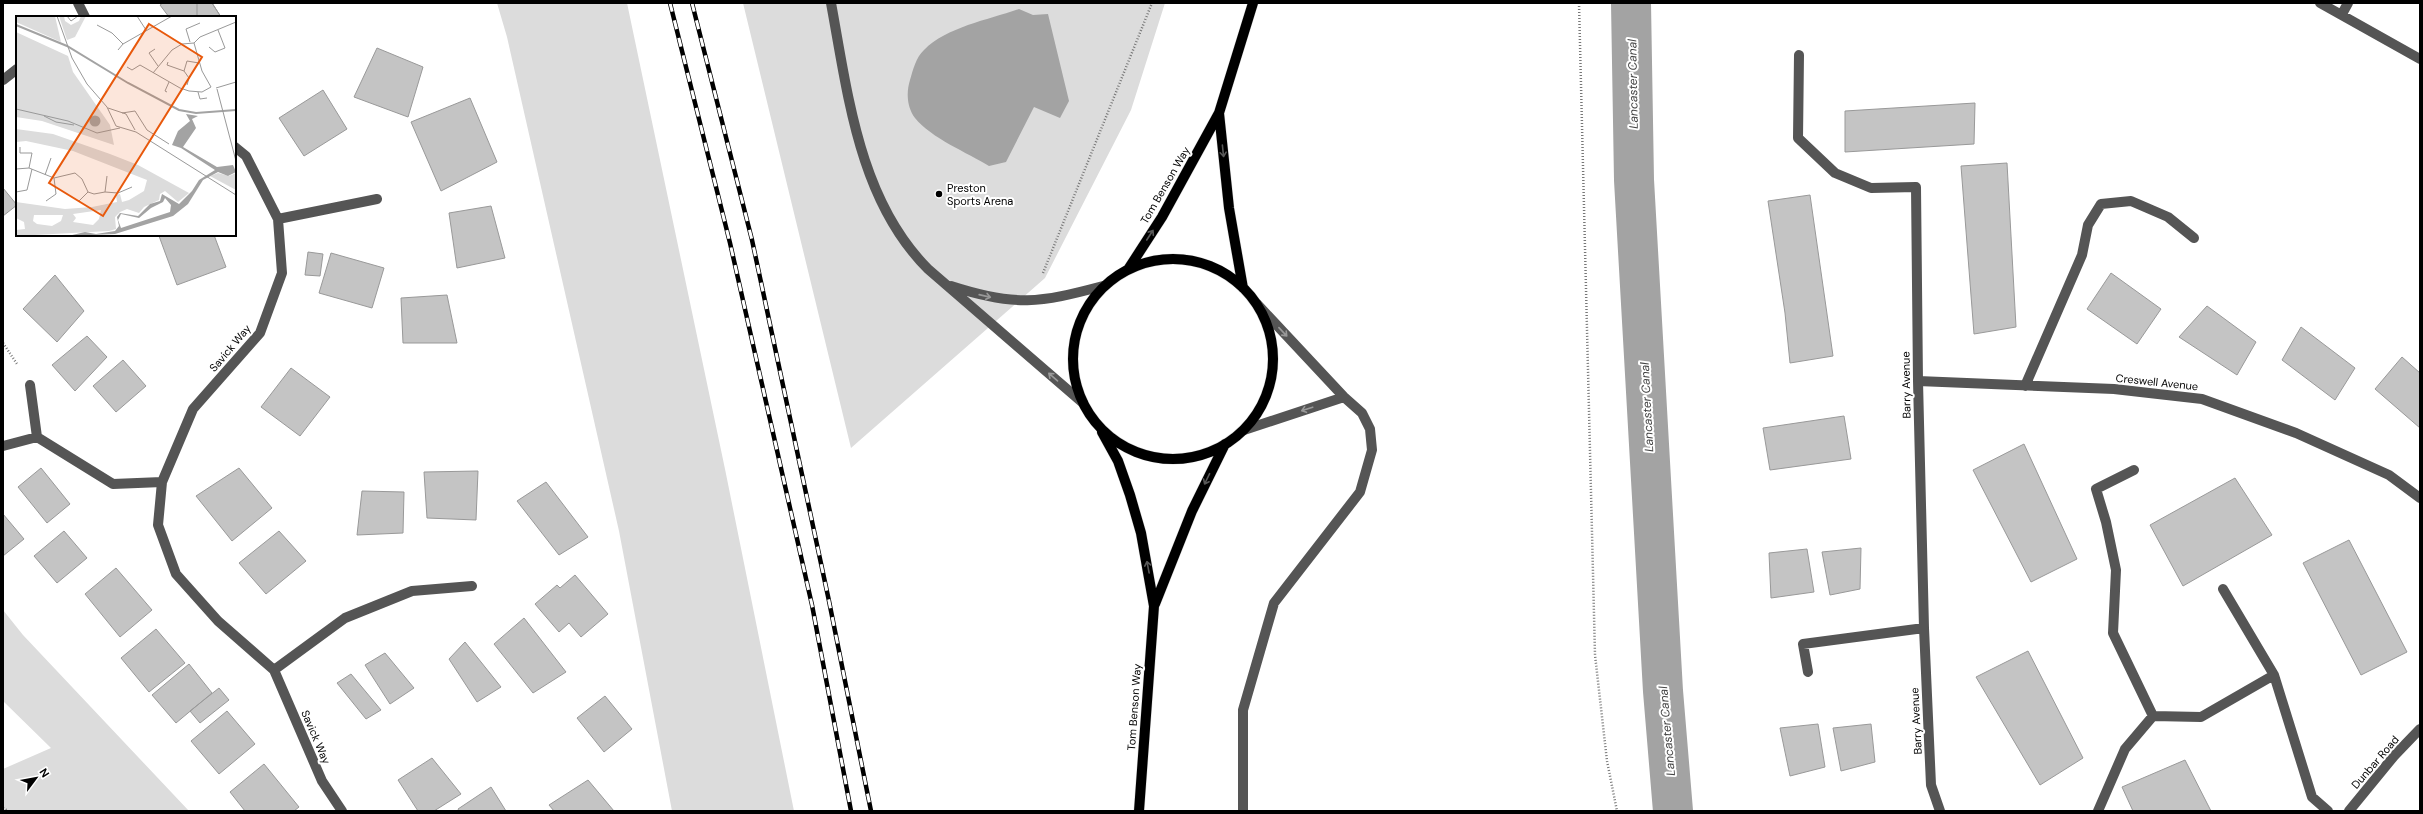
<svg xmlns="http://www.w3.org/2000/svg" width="2423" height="814" font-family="'DM Sans',sans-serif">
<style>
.green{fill:#dcdcdc}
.water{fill:#a3a3a3}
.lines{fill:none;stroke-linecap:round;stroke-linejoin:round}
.canal{stroke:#a3a3a3;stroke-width:40}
.building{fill:#c4c4c4;stroke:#999}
.major-casing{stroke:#dbdbdb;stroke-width:11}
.path{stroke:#777;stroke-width:2.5;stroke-dasharray:1 2;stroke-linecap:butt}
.minor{stroke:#555;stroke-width:10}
.major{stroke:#000;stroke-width:10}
.rail-casing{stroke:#000;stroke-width:4.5}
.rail{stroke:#fff;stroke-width:3;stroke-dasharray:9;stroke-linecap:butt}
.oneway{stroke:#595959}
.oneway2{stroke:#999}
.poi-dot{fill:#000;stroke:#fff;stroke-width:1.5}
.labels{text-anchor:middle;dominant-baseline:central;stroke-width:4;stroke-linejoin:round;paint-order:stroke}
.street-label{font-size:11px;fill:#000;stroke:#fff}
.poi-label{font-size:11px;fill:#000;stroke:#fff;text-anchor:start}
.water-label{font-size:12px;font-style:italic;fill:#444;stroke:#fff}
.inset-river{fill:none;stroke:#a3a3a3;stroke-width:2}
.inset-road{fill:none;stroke:#999;stroke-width:1}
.view{fill:#e8590c;fill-opacity:0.15;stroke:#e8590c;stroke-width:2}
.inset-edge{fill:none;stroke:#000;stroke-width:2}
</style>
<rect width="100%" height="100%" fill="#fff"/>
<path class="green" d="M497,3H627L725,469L794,811H672L619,531L507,37Z
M743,3H1165L1131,110L1045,278L851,448Z
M3,610L23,635L189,811H3V769L51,748L3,701Z"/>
<path class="water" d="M1019,9L1033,15L1048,14L1069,101L1060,118L1034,107L1006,162L989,166C968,153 931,138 915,118C907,107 906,93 910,80C913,70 916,57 924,50C947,27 988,20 1019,9Z"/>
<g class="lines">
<path class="canal" d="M1631,3L1634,180L1663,691L1673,811"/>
</g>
<path class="building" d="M163,3H212L221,17H169L160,5Z
M197,3H212L221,17H197Z
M377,48L423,67L408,117L354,97Z
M323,90L347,129L304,156L279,118Z
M470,98L497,162L441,191L411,122Z
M1975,103L1974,144L1845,152V111Z
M2007,163L2016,327L1974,334L1961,166Z
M3,188L17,205L3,216Z
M1810,195L1833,356L1790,363L1785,313L1768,201Z
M491,206L505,258L457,268L449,213Z
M161,235H214L226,267L177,285L159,236Z
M308,252L323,254L320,276L305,275Z
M331,253L384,268L372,308L319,293Z
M2111,273L2161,309L2137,344L2087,309Z
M55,275L84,311L57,342L23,309Z
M447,295L457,343H403L401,298Z
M2207,306L2256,342L2237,375L2179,337Z
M2301,327L2355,368L2335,400L2282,360Z
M87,336L107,357L75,391L52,365Z
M2402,357L2420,373V428L2375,389Z
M123,360L146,386L116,412L93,386Z
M291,368L330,397L300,436L261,407Z
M1844,416L1851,459L1770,470L1763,428Z
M2024,444L2077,559L2031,582L1973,470Z
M41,468L70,504L47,523L18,487Z
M239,468L272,508L232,541L196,496Z
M478,471L476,520L427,518L424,472Z
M2235,478L2272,535L2183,586L2150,525Z
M546,482L588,537L559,555L517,501Z
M362,491L404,492L403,533L357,535Z
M3,514L24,539L3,556Z
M64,531L87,558L57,583L34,556Z
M279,531L306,561L266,594L239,563Z
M2349,540L2407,652L2361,675L2303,563Z
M1861,548L1860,589L1830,595L1822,552Z
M1807,549L1814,592L1771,598L1769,553Z
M116,568L152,610L120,637L85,594Z
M575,575L608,614L581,637L569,623L559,632L535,604L557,585L560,588Z
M524,618L566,672L533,693L494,644Z
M156,629L185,663L149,692L121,658Z
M465,642L501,687L477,702L449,659Z
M2028,651L2083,758L2040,785L1976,677Z
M385,653L414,688L390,704L365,665Z
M189,664L212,693L176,723L152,695Z
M351,674L381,710L366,719L337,683Z
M219,688L229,700L200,723L190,711Z
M605,696L632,729L604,752L577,718Z
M227,711L255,744L219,774L191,741Z
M1818,724L1825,767L1790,776L1780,728Z
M1871,724L1875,762L1841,771L1833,728Z
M432,758L461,794L434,811H418L398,780Z
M2185,760L2211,811H2133L2122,787Z
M264,764L299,807L294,811H245L230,792Z
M588,780L614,811H554L549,805Z
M491,787L506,811H459L458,809Z"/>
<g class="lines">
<defs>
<path id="major" d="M1219,113L1229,208L1243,288
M1073 359a100 100 0 1 1 200 0a100 100 0 1 1-200 0Z
M1129,268L1162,217L1219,113L1253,3
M1102,432L1118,461L1130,495L1141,533L1154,606L1139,811
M1155,604L1192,511L1225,444"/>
</defs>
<use href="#major" class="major-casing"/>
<path class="path" d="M1579,3L1595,655L1607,761L1617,811
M1043,273L1152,3
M3,343L17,364
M3,808L8,811"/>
<path class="minor" d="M78,3L85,17
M831,3C848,95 859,200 928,269L1083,403
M2320,3L2420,59
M2342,14L2348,3
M1799,55L1798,138L1835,173L1871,188L1916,187L1918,381L1924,628L1931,785L1940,811
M3,80L17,69
M235,147L246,156L278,219L282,273L260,333L193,409L162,482L158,525L176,574L218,621L274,670L322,781L342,811
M278,219L377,199
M951,286C1016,307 1039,303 1103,286
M1918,381L2114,389L2202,399L2296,433L2389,475L2420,498
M30,385L37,437
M2025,386L2082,255L2088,225L2101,204L2131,201L2168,217L2194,238
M1244,430L1344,397
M3,446L37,437L113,484L162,482
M2134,470L2096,489L2106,522L2116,570L2113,633L2153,716
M2223,589L2274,675
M274,670L345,618L412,591L472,586
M1808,672L1803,644L1924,628
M1243,811V710L1274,603L1360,492L1372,450L1370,429L1362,413L1344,397L1257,304
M2098,811L2125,749L2153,716L2201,717L2274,675L2312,797L2328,811
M2349,811L2394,756L2420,729"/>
<use href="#major" class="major"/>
<defs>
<path id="rail" d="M670,3L730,243L812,605L851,811
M692,3L752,240L829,601L871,811"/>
</defs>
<use href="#rail" class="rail-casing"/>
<use href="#rail" class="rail"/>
</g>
<defs><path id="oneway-shaft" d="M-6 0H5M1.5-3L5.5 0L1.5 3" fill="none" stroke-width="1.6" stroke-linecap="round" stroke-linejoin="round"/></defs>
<g class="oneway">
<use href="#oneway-shaft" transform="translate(1223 151) rotate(84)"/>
<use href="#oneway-shaft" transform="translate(1150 235) rotate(-57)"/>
<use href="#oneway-shaft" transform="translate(1207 479) rotate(116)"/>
<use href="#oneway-shaft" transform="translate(1148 567) rotate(-101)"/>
</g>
<g class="oneway2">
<use href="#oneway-shaft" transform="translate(985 296) rotate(13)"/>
<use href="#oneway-shaft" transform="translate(1283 332) rotate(47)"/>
<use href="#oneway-shaft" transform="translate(1053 377) rotate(-139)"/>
<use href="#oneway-shaft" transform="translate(1307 409) rotate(162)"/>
</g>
<circle class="poi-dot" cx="939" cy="194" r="4"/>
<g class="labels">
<g class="street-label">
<text transform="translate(1165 185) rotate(-60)">Tom Benson Way</text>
<text transform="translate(230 348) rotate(-50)">Savick Way</text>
<text transform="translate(2157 382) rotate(6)">Creswell Avenue</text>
<text transform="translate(1906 385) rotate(-91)">Barry Avenue</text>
<text transform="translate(1134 707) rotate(-86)">Tom Benson Way</text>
<text transform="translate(1916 721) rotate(-93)">Barry Avenue</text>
<text transform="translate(316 737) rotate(67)">Savick Way</text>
<text transform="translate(2375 762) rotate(-49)">Dunbar Road</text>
</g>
<g class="poi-label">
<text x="947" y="188">Preston<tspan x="947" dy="13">Sports Arena</tspan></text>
</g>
<g class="water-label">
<text transform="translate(1633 84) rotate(-91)">Lancaster Canal</text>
<text transform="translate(1647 407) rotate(-93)">Lancaster Canal</text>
<text transform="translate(1667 731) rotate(-95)">Lancaster Canal</text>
</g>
</g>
<g transform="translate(16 16)">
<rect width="220" height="220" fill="#fff"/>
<path d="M0,0H39L45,26L0,6ZM43,0H48L49,5L55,9L63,5L65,0H70L59,21L51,24ZM0,16L52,40L57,56L94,109L98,129L26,105L0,101ZM0,113L37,118L94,138L122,149L173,177L162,186L149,175L144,178L143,184L128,191L123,197L111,193L104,196L99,201L100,213L93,215L0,220V214L9,213L8,206L0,202V186L49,193L76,191L101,186L100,179L104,178L106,186L113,184L128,175L131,164L57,135L10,125L0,126ZM85,194L83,203L77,209L57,206L60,202L57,198ZM47,199L45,205L36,210L21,208L17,205L18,199ZM202,157L213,160L220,157V174L194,160Z" fill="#dcdcdc" fill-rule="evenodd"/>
<path d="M170,98L182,100L176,103L180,112L167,131L201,151L217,149L220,156L212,160L202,156L187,164L172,188L157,200L99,218L52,220L69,216L80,218L99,215L103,210L101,201L104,197L122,200L134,188L144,185L146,178L163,188L176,175L183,164L199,154L165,132L156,129L162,115L174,105ZM149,182L155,189L154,196L105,212L102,204L105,198L123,202L135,192L147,186ZM73.5 105a5.5 5.5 0 1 1 11 0a5.5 5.5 0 1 1-11 0Z" fill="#a3a3a3" fill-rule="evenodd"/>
<path class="inset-river" d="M0,9L51,30L112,67L163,94L180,97L220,94"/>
<path class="inset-road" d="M41,0L56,42L71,68L91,91L100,110L120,116L220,179M51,0L55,5L62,0M121,0L130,14M81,9L96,17L107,28M174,26L170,13L184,7M178,27L184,21L220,6M178,27L186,55L195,71M193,31L199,36L209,32L202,14M139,33L133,37L142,50M102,34L107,28L156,0M152,46L151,49L168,55M111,51L116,54L124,49L164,72L173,75L186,76L195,71M137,57L156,34L166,28L178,27M171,69L173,62L168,55L171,45L183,47M200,72L220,66M201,73L220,145M151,76L149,75L153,66M182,76L184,83L191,82M92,92L110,98L119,114M0,93L52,105L81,117L104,112M106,97L119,95L131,114L153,128M28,100L40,106L58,109M4,131V137H16L13,152M0,153L13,152L38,162L59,157L66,163L72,176L78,178L89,176L102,177L116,171M29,159L35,142M0,176L11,174L16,153M89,176L91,160M30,185L40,178L38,162M62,186L72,176"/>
<path class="view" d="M133,8L186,41L87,200L33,167Z"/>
<rect width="220" height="220" class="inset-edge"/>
</g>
<rect width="2423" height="814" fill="none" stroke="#000000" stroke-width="8"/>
<g transform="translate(36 778) rotate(58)" stroke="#ffffff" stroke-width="3" paint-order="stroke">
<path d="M0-3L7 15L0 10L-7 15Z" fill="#000000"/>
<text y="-6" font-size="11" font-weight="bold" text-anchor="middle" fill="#000000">N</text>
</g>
</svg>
